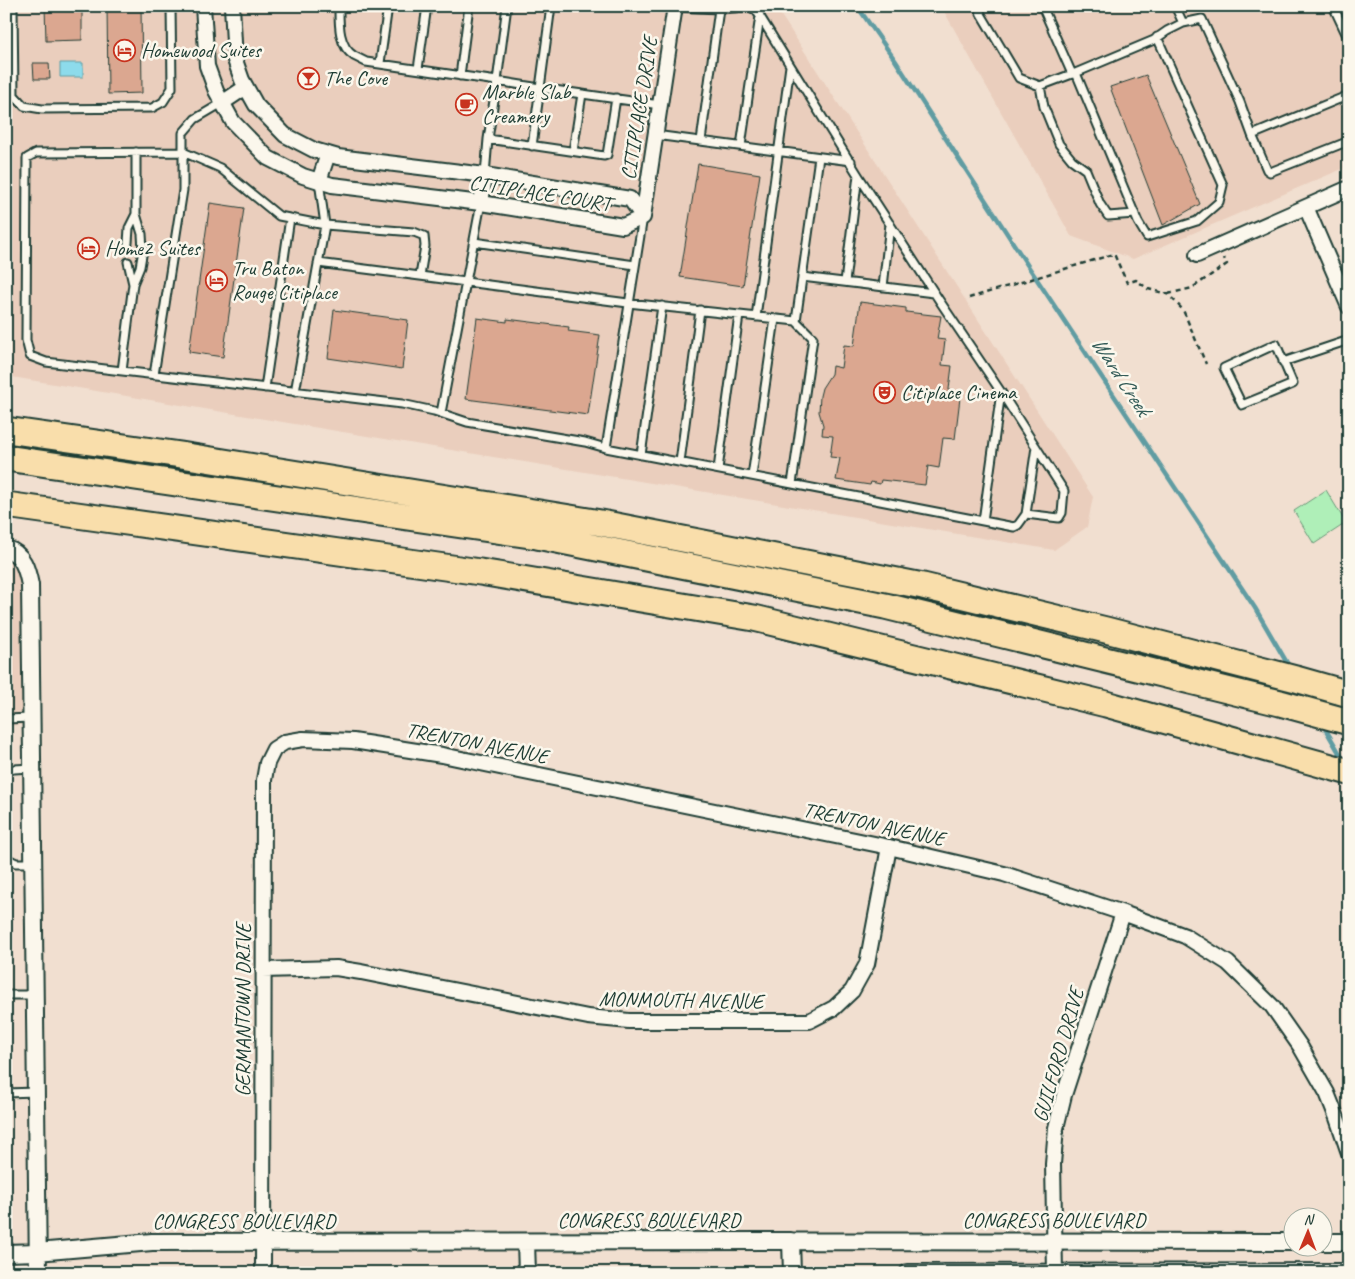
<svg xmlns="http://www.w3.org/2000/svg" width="1355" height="1279" font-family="Caveat,sans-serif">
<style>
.built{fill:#eacebd}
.green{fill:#afefb8;stroke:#679676}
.water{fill:#8ddbeb;stroke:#619ca2}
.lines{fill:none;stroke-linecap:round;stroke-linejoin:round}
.stream{stroke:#619ca2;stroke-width:4.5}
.building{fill:#dba790;stroke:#1f3d34}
.service-casing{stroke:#1f3d34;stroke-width:11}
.minor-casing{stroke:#1f3d34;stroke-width:18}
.tertiary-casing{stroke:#1f3d34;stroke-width:20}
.motorway-casing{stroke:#1f3d34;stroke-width:29}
.path{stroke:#1f3d34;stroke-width:2.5;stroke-dasharray:5 4;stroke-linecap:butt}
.service{stroke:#fbf7ec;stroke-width:7}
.minor{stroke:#fbf7ec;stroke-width:14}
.tertiary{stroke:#fbf7ec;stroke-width:16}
.motorway{stroke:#f9deab;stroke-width:25}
.labels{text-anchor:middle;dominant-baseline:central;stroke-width:5;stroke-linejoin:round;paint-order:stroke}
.poi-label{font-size:21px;fill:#1f3d34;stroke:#fbf7ec;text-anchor:start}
.street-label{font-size:21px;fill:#1f3d34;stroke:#fbf7ec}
.water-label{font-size:22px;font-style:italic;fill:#355d59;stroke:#fbf7ec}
</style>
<rect width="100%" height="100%" fill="#f1dfd0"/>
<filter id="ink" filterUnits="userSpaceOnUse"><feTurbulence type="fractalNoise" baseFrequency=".02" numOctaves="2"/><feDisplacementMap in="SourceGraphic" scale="10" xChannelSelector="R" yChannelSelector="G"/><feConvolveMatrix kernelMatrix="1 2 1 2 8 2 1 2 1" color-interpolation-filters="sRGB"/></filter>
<g filter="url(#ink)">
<path class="built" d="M6,6H775L1093,497L1087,527L1054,550L6,376Z
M941,6H1349V166L1133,259L1071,236Z
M6,549L27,570L31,724L6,726Z"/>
<path class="green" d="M1326,490L1346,523L1314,544L1294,511Z"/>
<path class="water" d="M60,63H83V77H60Z"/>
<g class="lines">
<path class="stream" d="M857,6L895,60L1028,266L1255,608L1290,668
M1323,725L1344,761"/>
</g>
<path class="building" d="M45,6H82V40L46,41Z
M107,6H141L142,93L108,94Z
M33,63H49L50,79H34Z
M1146,75L1200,204L1163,225L1110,87Z
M698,164L760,174L743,286L680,277Z
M210,203L244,208L223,357L189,352Z
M860,302L906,308V312L941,316L937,339L945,340L942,365L952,366L948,397L960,398L955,439L943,438L939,468L928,466L925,485L881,480L880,484L871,482L870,485L836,480L840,458L830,457L833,436L822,435L823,425L819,412L820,396L822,388L831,374L832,366L841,368L844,345L854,346Z
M334,310L408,320L402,369L328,358Z
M477,318L507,322V319L569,327L568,331L600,335L588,415L466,399Z"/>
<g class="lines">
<defs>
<path id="service" d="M13,6L14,95L24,106L42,109L152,108L163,102L172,88L171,6
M339,6C339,23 338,46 354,56C358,58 362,60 366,62L497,81L488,139
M507,6L497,81L540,88L532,146
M551,6L540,88L660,105
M978,6L981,14L1019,78L1040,86L1072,74L1042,6
M1333,6L1349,40
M1183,23L1202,19L1240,102L1252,135L1349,95
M380,63L388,6
M418,69L427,6
M1076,73L1138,222L1147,237L1197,221L1219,202L1223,185L1157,37
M1073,74L1154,40L1167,31L1183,23L1175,6
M460,76L469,6
M1040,86L1044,107L1059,144L1072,160L1086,170L1100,204L1108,216L1135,214
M222,103L195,119L183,133V152L36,153L27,158L26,340L30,356L46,362L402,404L434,411L467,422L585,442L606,448L983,521L1001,392L939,300L858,175L756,10L749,7L719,9L675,7
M655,135L851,161
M1252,135L1267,170L1270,172L1349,141
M701,141L719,9
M741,146L760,16
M573,151L582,94
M485,175L488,139L604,156L607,155L616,98
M474,242L635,265
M128,243L129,228L136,214
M128,262L133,284
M318,263L420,276
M802,277L934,293
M845,282L858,175
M883,287L890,224
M756,317L790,66
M796,321L819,157
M1276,344L1293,384L1242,405L1224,368Z
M1283,362L1349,340
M122,371L133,284L140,267L143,250L142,234L136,214V152
M154,375L183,190V152L220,168L279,216L325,225L414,232L424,236L425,246L420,276L628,303L796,321L813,338L792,484
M265,388L290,218
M295,392L325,225L319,181
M441,413L481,203
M606,448L643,217
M641,455L662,306
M680,462L700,310
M718,469L739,315
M752,476L775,319
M1026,514L1036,447
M983,521L1014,527L1018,525L1026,514L1059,518L1062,513L1064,491L1001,392
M6,719L31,718
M6,771L14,769L32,768
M6,858L16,863H33
M6,995H34
M6,1093L36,1092"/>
<path id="minor" d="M203,6L207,66L216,91L233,122L268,158L303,176L332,185L481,203L623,226L643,217
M232,6L235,60L242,80L256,105L285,135L314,150L338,157L485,175L630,199L643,217
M222,103L246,87
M319,181L328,154
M481,203L485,175
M1306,207L1349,307
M643,217L675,6
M1197,255L1349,188
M263,970L336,968L361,972L588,1017L629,1021H809L834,1008L852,991L867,964L889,847
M263,1273L264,780L267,763L274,749L285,742L303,739L353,741L442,755L889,847L1004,874L1123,913L1185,936L1228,963L1272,1006L1300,1046L1327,1093L1337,1118L1349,1153
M1055,1273L1053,1164L1056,1128L1064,1095L1123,913"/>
<path id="tertiary" d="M6,549C23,553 27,570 30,585L38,1273
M791,1241L792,1273
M526,1242L527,1273
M1322,1242H1349
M6,1253L37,1252L152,1242L791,1241L1292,1242
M908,1273L1349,1272"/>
<path id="motorway" d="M6,430L181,455L601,523L923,586L1106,630L1296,679L1349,694
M6,458L537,536L885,606L1280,703L1349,722
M6,505L480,572L754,618L1106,704L1349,772"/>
</defs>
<use href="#service" class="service-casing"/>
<use href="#minor" class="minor-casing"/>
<use href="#tertiary" class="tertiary-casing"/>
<use href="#motorway" class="motorway-casing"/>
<path class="path" d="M1168,294L1192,288L1227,264L1224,258
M969,298L1114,254L1127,283L1136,280L1148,289L1168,294L1183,310L1206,364"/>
<use href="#service" class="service"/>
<use href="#minor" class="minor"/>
<use href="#tertiary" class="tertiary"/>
<use href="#motorway" class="motorway"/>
</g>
</g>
<defs>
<symbol id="hotel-ring" viewBox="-11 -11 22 22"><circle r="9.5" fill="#fbf7ec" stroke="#c8321e" stroke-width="1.5"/><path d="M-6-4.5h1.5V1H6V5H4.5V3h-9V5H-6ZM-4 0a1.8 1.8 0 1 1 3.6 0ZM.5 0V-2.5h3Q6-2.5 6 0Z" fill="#c8321e"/></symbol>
<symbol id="bar-ring" viewBox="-11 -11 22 22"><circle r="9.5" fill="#fbf7ec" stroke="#c8321e" stroke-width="1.5"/><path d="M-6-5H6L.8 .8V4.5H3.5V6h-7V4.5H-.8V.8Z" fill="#c8321e"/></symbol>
<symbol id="cafe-ring" viewBox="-11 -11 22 22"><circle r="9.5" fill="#fbf7ec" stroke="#c8321e" stroke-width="1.5"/><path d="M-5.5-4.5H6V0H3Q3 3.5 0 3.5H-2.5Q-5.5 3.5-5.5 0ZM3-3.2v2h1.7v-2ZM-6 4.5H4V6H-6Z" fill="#c8321e"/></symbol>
<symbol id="theatre-ring" viewBox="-11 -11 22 22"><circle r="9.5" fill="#fbf7ec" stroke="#c8321e" stroke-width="1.5"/><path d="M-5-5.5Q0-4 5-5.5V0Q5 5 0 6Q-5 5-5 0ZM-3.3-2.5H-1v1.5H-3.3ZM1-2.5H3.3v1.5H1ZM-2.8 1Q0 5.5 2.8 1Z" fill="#c8321e"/></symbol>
</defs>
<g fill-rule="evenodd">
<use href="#hotel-ring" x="112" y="38" width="25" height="25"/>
<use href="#bar-ring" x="296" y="66" width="25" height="25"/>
<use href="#cafe-ring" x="454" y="92" width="25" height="25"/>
<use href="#hotel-ring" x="76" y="236" width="25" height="25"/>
<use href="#hotel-ring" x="204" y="268" width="25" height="25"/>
<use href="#theatre-ring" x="872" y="380" width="25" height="25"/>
</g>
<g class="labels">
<g class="poi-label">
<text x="141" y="50">Homewood Suites</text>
<text x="324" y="78">The Cove</text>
<text x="482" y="92">Marble Slab<tspan x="482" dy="24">Creamery</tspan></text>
<text x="105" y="248">Home2 Suites</text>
<text x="232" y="268">Tru Baton<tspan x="232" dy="24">Rouge Citiplace</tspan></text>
<text x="901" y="392">Citiplace Cinema</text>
</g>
<g class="street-label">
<text transform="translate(639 108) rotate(-81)">CITIPLACE DRIVE</text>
<text transform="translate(540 193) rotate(9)">CITIPLACE COURT</text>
<text transform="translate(477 743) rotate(11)">TRENTON AVENUE</text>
<text transform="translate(874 824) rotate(12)">TRENTON AVENUE</text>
<text transform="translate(681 1000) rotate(1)">MONMOUTH AVENUE</text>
<text transform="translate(243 1010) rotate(-90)">GERMANTOWN DRIVE</text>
<text transform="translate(1058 1055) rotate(-74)">GUILFORD DRIVE</text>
<text x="649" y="1220">CONGRESS BOULEVARD</text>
<text x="1054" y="1220">CONGRESS BOULEVARD</text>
<text x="244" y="1221">CONGRESS BOULEVARD</text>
</g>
<g class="water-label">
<text transform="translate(1121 376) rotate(57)">Ward Creek</text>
</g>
</g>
<rect width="1355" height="1279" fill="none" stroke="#fbf7ec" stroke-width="25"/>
<rect x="12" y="12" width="1330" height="1254" fill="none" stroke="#1f3d34" stroke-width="2" filter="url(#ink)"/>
<g transform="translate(1308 1232) rotate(1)"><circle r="24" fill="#fbf7ec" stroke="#a3ada2"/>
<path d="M0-4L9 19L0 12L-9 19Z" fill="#c8321e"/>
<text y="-8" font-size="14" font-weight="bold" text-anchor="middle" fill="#1f3d34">N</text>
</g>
</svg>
